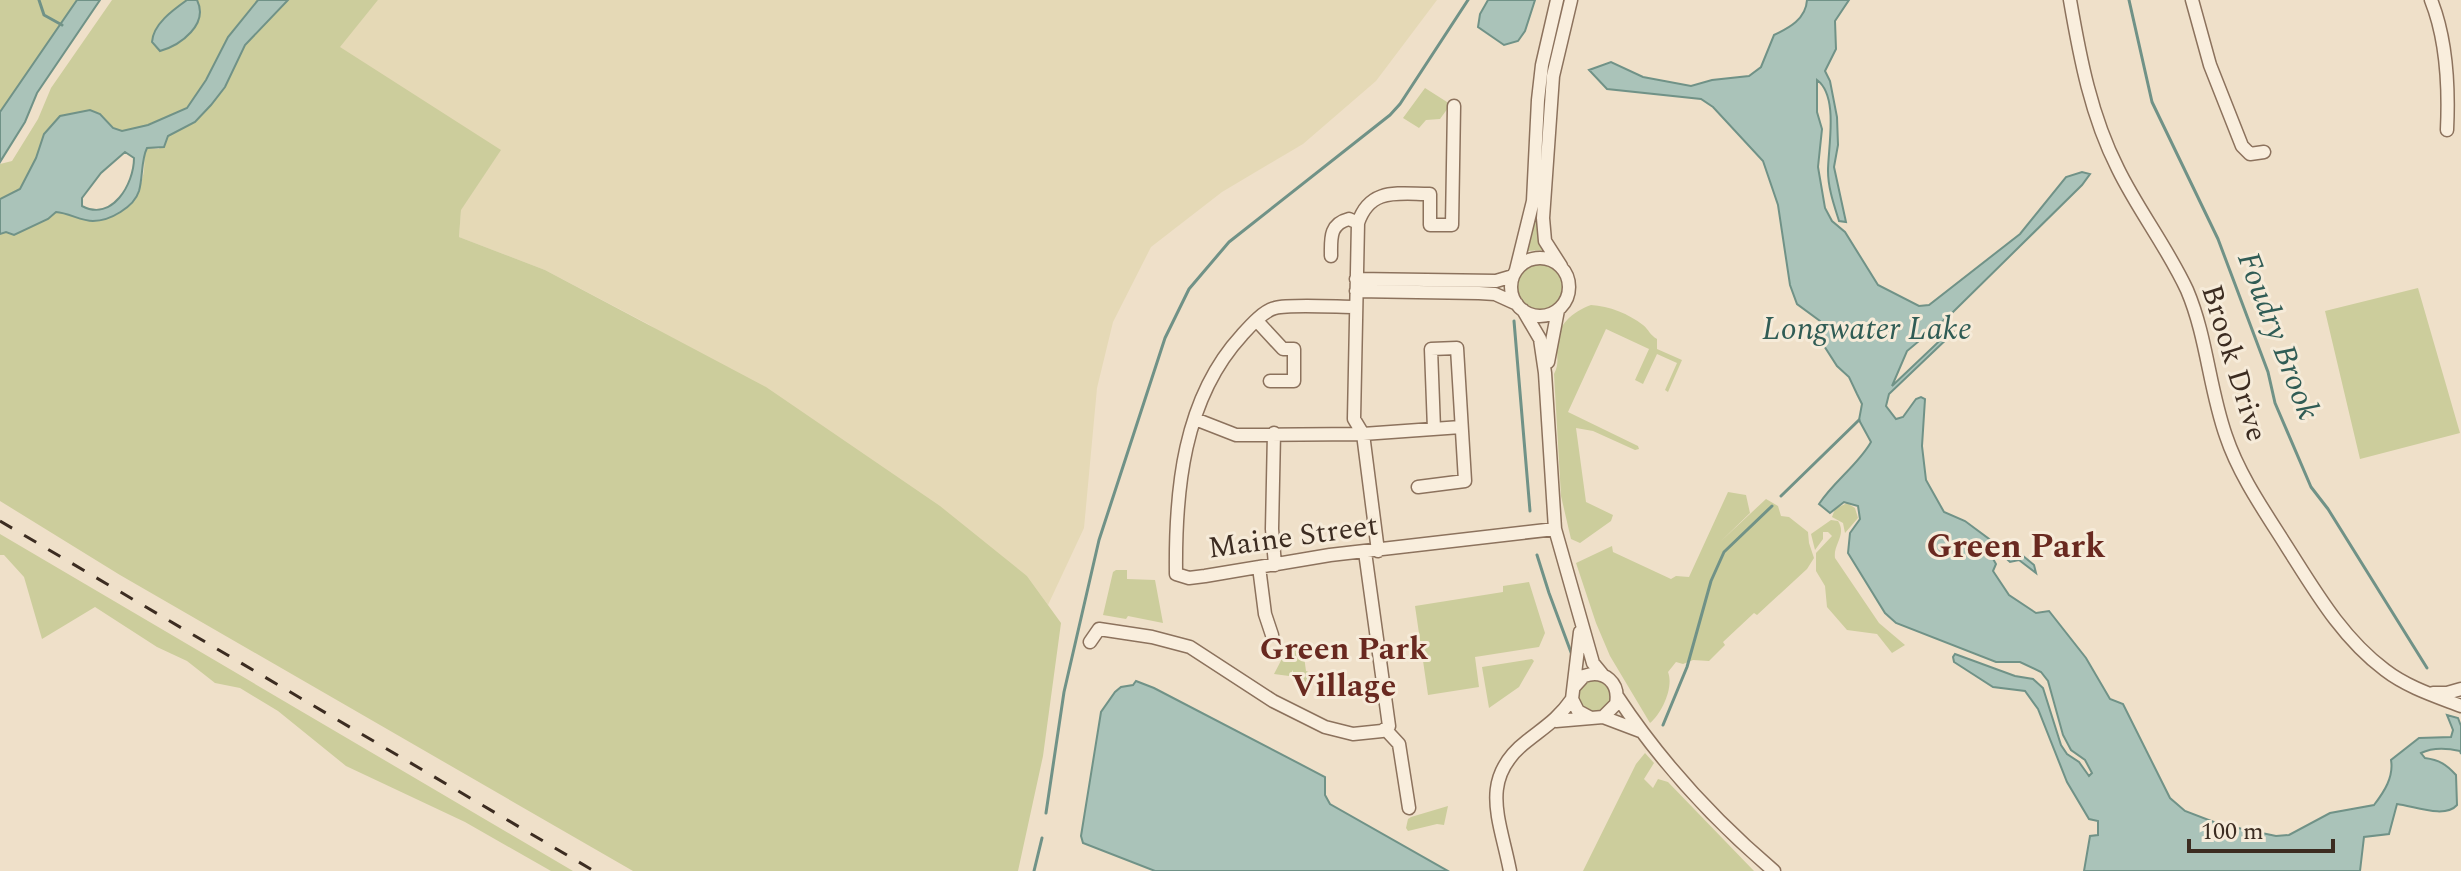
<svg xmlns="http://www.w3.org/2000/svg" width="2461" height="871" font-family="Spectral,serif">
<style>
.farmland{fill:#e5d9b6}
.green{fill:#cccd9c}
.water{fill:#aac3b9;stroke:#709287;stroke-width:2;fill-rule:evenodd}
.lines{fill:none;stroke-linecap:round;stroke-linejoin:round}
.stream{stroke:#709287;stroke-width:3}
.minor-casing{stroke:#8c725d;stroke-width:15}
.minor{stroke:#f9eedd;stroke-width:12}
.rail{stroke:#3c2c21;stroke-width:3;stroke-dasharray:14 14;stroke-linecap:butt}
.labels{text-anchor:middle;dominant-baseline:central;stroke-width:6;stroke-linejoin:round;paint-order:stroke}
.street-label{font-size:30px;fill:#3c2c21;stroke:#f6ebd9}
.water-label{font-size:32px;font-style:italic;fill:#305c55;stroke:#f6ebd9}
.neighbourhood-label{font-size:32px;font-weight:bold;fill:#692920;stroke:#f6ebd9}
.quarter-label{font-size:34px;font-weight:bold;fill:#692920;stroke:#f6ebd9}
</style>
<rect width="100%" height="100%" fill="#efe0c9"/>
<path class="farmland" d="M378,0H1437L1376,81L1303,144L1222,192L1151,247L1113,322L1097,388L1084,528L1048,605L1027,576L648,324L545,270L459,237L461,210L339,47Z"/>
<path class="green" d="M0,0H78L0,112Z
M112,0H258L228,37L206,80L187,108L148,125L122,131L113,128L100,114L36,158L20,189L0,199V164L12,161L38,119L51,88Z
M288,0H378L340,47L501,150L461,210L459,237L545,270L766,387L940,506L1027,576L1061,623L1043,756L1018,871H633L120,575L0,501V233L6,232L14,235L48,219L51,214L56,212L93,221L127,208C136,199 143,182 144,169C145,160 143,157 147,148L159,149L167,136L195,122L211,105L225,87L245,45Z
M1559,0H1566L1537,224L1541,243L1545,250L1526,251L1540,112Z
M1425,88L1447,102L1448,108L1440,119L1426,120L1419,128L1403,118Z
M1517 287a23 23 0 1 1 46 0a23 23 0 1 1-46 0Z
M2418,288L2460,433L2360,459L2325,311Z
M1591,305C1609,306 1629,314 1643,325C1649,330 1650,335 1657,339V349L1682,360L1668,392L1665,390L1677,363L1657,354L1643,384L1635,380L1649,349L1606,329L1568,412L1638,446L1639,449L1635,450L1593,431L1576,428L1586,502L1613,515L1611,521L1580,543L1571,539L1561,496L1554,374C1559,365 1557,358 1557,348C1556,325 1572,312 1591,305Z
M1728,492L1746,495L1750,513L1720,542L1766,499L1778,506L1781,516L1789,517L1808,532L1809,543L1814,558L1807,569L1757,615L1754,613L1723,642L1725,645L1709,661L1693,660L1683,664L1676,662L1668,672C1674,687 1662,713 1650,723L1610,656L1596,623L1576,563L1612,546L1613,552L1671,579L1676,576L1689,577Z
M1847,503L1855,508L1858,518L1845,533L1843,523L1832,517L1835,509Z
M1831,520L1838,521C1847,535 1833,544 1835,558L1879,623L1905,645L1892,653L1877,634L1847,630L1827,607L1825,586L1816,571V553L1832,536L1828,532H1823V539L1815,550L1811,534Z
M0,534L573,871H551L465,822L346,766L278,711L240,688L215,683L187,661L157,647L95,607L42,639L24,577L4,555H0Z
M1116,570H1127V579L1155,580L1163,623L1128,616L1126,619L1103,615L1113,572Z
M1529,582L1545,633L1539,647L1475,657L1479,687L1428,695L1415,606L1503,592V586Z
M1303,649L1306,671L1316,675L1313,684L1307,681L1305,683L1297,682L1299,677L1293,674V670L1289,676L1274,674L1286,651Z
M1532,659L1534,661L1519,687L1489,708L1482,667Z
M1593,676L1610,686C1612,699 1610,709 1595,713L1583,710L1576,692L1577,688Z
M1645,753L1654,763L1644,779L1653,788L1658,779L1668,782L1754,871H1583L1636,764Z
M1448,806L1444,825L1437,824L1408,831L1406,828L1408,819L1411,817Z"/>
<path class="water" d="M77,0H100L37,93L25,122L0,162V112Z
M187,0H197C209,24 181,45 160,51L152,42C153,24 173,10 187,0Z
M258,0H288L245,45L225,87L211,105L195,122L168,136L164,147L147,148C141,160 143,177 139,191C134,207 110,221 93,221C81,221 69,213 56,212L48,219L14,235L6,232L0,234V199L20,189L36,158L44,134L60,116L90,110L100,114L113,128L122,131L148,125L187,108L206,80L228,37ZM125,152L134,158C134,184 112,222 82,206V198L101,173Z
M1488,0H1535L1525,31L1518,41L1504,45L1478,27L1480,14Z
M1807,0H1849L1835,21L1836,49L1825,71L1830,81L1837,117L1838,145L1834,167L1846,222L1839,221C1834,205 1828,188 1828,171C1828,147 1839,96 1817,80V112L1822,129L1818,167L1825,208L1832,221L1845,232L1878,285L1919,306L1929,305L2020,234L2066,177L2082,172L2090,174L2082,185L1950,315L1907,351L1892,386L1952,329L1954,332L1889,394L1886,406L1896,419L1903,417L1916,399L1921,397L1925,399L1922,446L1926,480L1944,512L1965,521L1992,541L2003,544L2022,555L2034,565L2036,573L2019,560L2010,562L1995,548L1988,550L1996,564L1993,571L2009,595L2036,613L2049,611L2086,658L2110,699L2123,704L2170,798L2185,811L2219,824L2276,836L2289,835L2330,813L2374,805C2384,792 2394,777 2391,760L2419,738L2451,737L2453,730L2447,715L2458,718L2461,726V754L2460,751C2447,748 2433,747 2421,753L2425,758C2439,760 2446,764 2456,775L2457,805C2445,819 2414,806 2397,804L2389,834L2364,837L2360,871H2084L2090,836L2098,835V821L2089,819L2067,782L2038,709L2025,691L1993,687L1954,662L1953,657L1955,654L2015,676L2033,679L2043,688L2061,745L2067,754L2079,762L2089,776L2092,773L2085,760L2071,750L2063,735L2048,681L2041,672L2020,662H1996L1896,623L1885,613L1848,553L1850,533L1860,519L1858,506L1844,502L1830,513L1819,504C1834,481 1858,465 1871,442L1859,420L1862,404L1857,394L1849,377L1837,366L1819,338L1820,321L1797,304L1790,285L1778,205L1763,161L1713,107L1701,99L1607,89L1589,70L1611,62L1643,77L1691,86L1712,80L1749,76L1761,67L1774,35C1789,28 1806,19 1807,0Z
M1136,681L1154,688L1325,777V795L1330,804L1448,871H1155L1083,843L1081,836L1101,712L1115,692L1121,687L1133,685Z"/>
<g class="lines">
<path class="stream" d="M39,0L44,15L62,25
M2129,0L2152,102L2218,239L2268,372L2275,403L2311,487L2328,509L2427,668
M1514,321L1530,511
M1781,496L1859,420
M1537,555L1549,593L1572,655
M1663,725L1687,667L1711,581L1724,552L1772,506
M1046,813L1064,692L1099,540L1165,338L1189,289L1229,242L1390,115L1400,104L1468,0
M1034,871L1042,838"/>
<defs>
<path id="minor" d="M2070,0C2080,58 2091,116 2118,169C2138,210 2167,247 2187,290C2207,337 2209,388 2226,436C2239,475 2265,512 2287,547C2315,591 2342,638 2385,670C2407,687 2435,696 2461,706
M2192,0L2210,65L2242,146L2250,154L2264,152
M2431,0C2447,40 2449,88 2447,130
M1331,256C1331,239 1329,224 1349,219L1358,223
M1511 287a29 29 0 1 1 58 0a29 29 0 1 1-58 0Z
M1561,266L1545,241L1543,218L1553,76L1571,0
M1516,270L1533,201L1538,100L1542,65L1557,0
M1356,279L1496,281L1513,276
M1356,291L1479,293L1495,294L1517,304
M1355,307C1338,307 1289,304 1275,308C1263,311 1250,326 1242,335C1183,399 1175,491 1176,574L1189,578L1205,576L1330,555L1555,529
M1523,310L1540,339L1545,373L1555,529L1593,663L1602,674
M1257,321L1283,349H1294V381H1270
M1548,362L1558,310
M1195,419L1236,435L1363,434L1461,427
M1274,433L1272,529L1275,565
M1418,487L1465,481L1457,348L1431,349L1434,429
M1378,551L1363,434L1354,419L1358,223C1370,187 1398,194 1430,194V225H1452L1454,106
M1259,567L1265,614L1272,635
M1580,632L1572,699L1578,711L1591,718
M1090,642L1099,629L1152,637L1190,647L1273,701L1325,727L1353,734L1382,731L1389,726L1365,552
M2433,693H2447L2461,689
M1617,696C1660,761 1714,820 1774,871
M1603,717L1640,731
M1556,721L1603,717L1616,704C1620,683 1605,669 1584,676L1574,687
M1386,730L1399,744L1409,808
M1510,871C1500,819 1478,779 1527,741C1546,726 1558,719 1572,699"/>
</defs>
<use href="#minor" class="minor-casing"/>
<use href="#minor" class="minor"/>
<path class="rail" d="M0,521L594,871"/>
</g>
<g class="labels">
<g class="street-label">
<text transform="translate(2234 363) rotate(73)">Brook Drive</text>
<text transform="translate(1293 537) rotate(-8)">Maine Street</text>
</g>
<g class="water-label">
<text x="1867" y="329">Longwater Lake</text>
<text transform="translate(2278 336) rotate(69)">Foudry Brook</text>
</g>
<g class="neighbourhood-label">
<text x="1344" y="649">Green Park<tspan x="1344" dy="37">Village</tspan></text>
</g>
<g class="quarter-label">
<text x="2016" y="547">Green Park</text>
</g>
</g>
<path d="M2189 839v12h144v-12" fill="none" stroke="#3c2c21" stroke-width="4"/>
<text x="2201" y="839" font-size="24" fill="#3c2c21" stroke="#f6ebd9" stroke-width="6" paint-order="stroke">100 m</text>
</svg>
